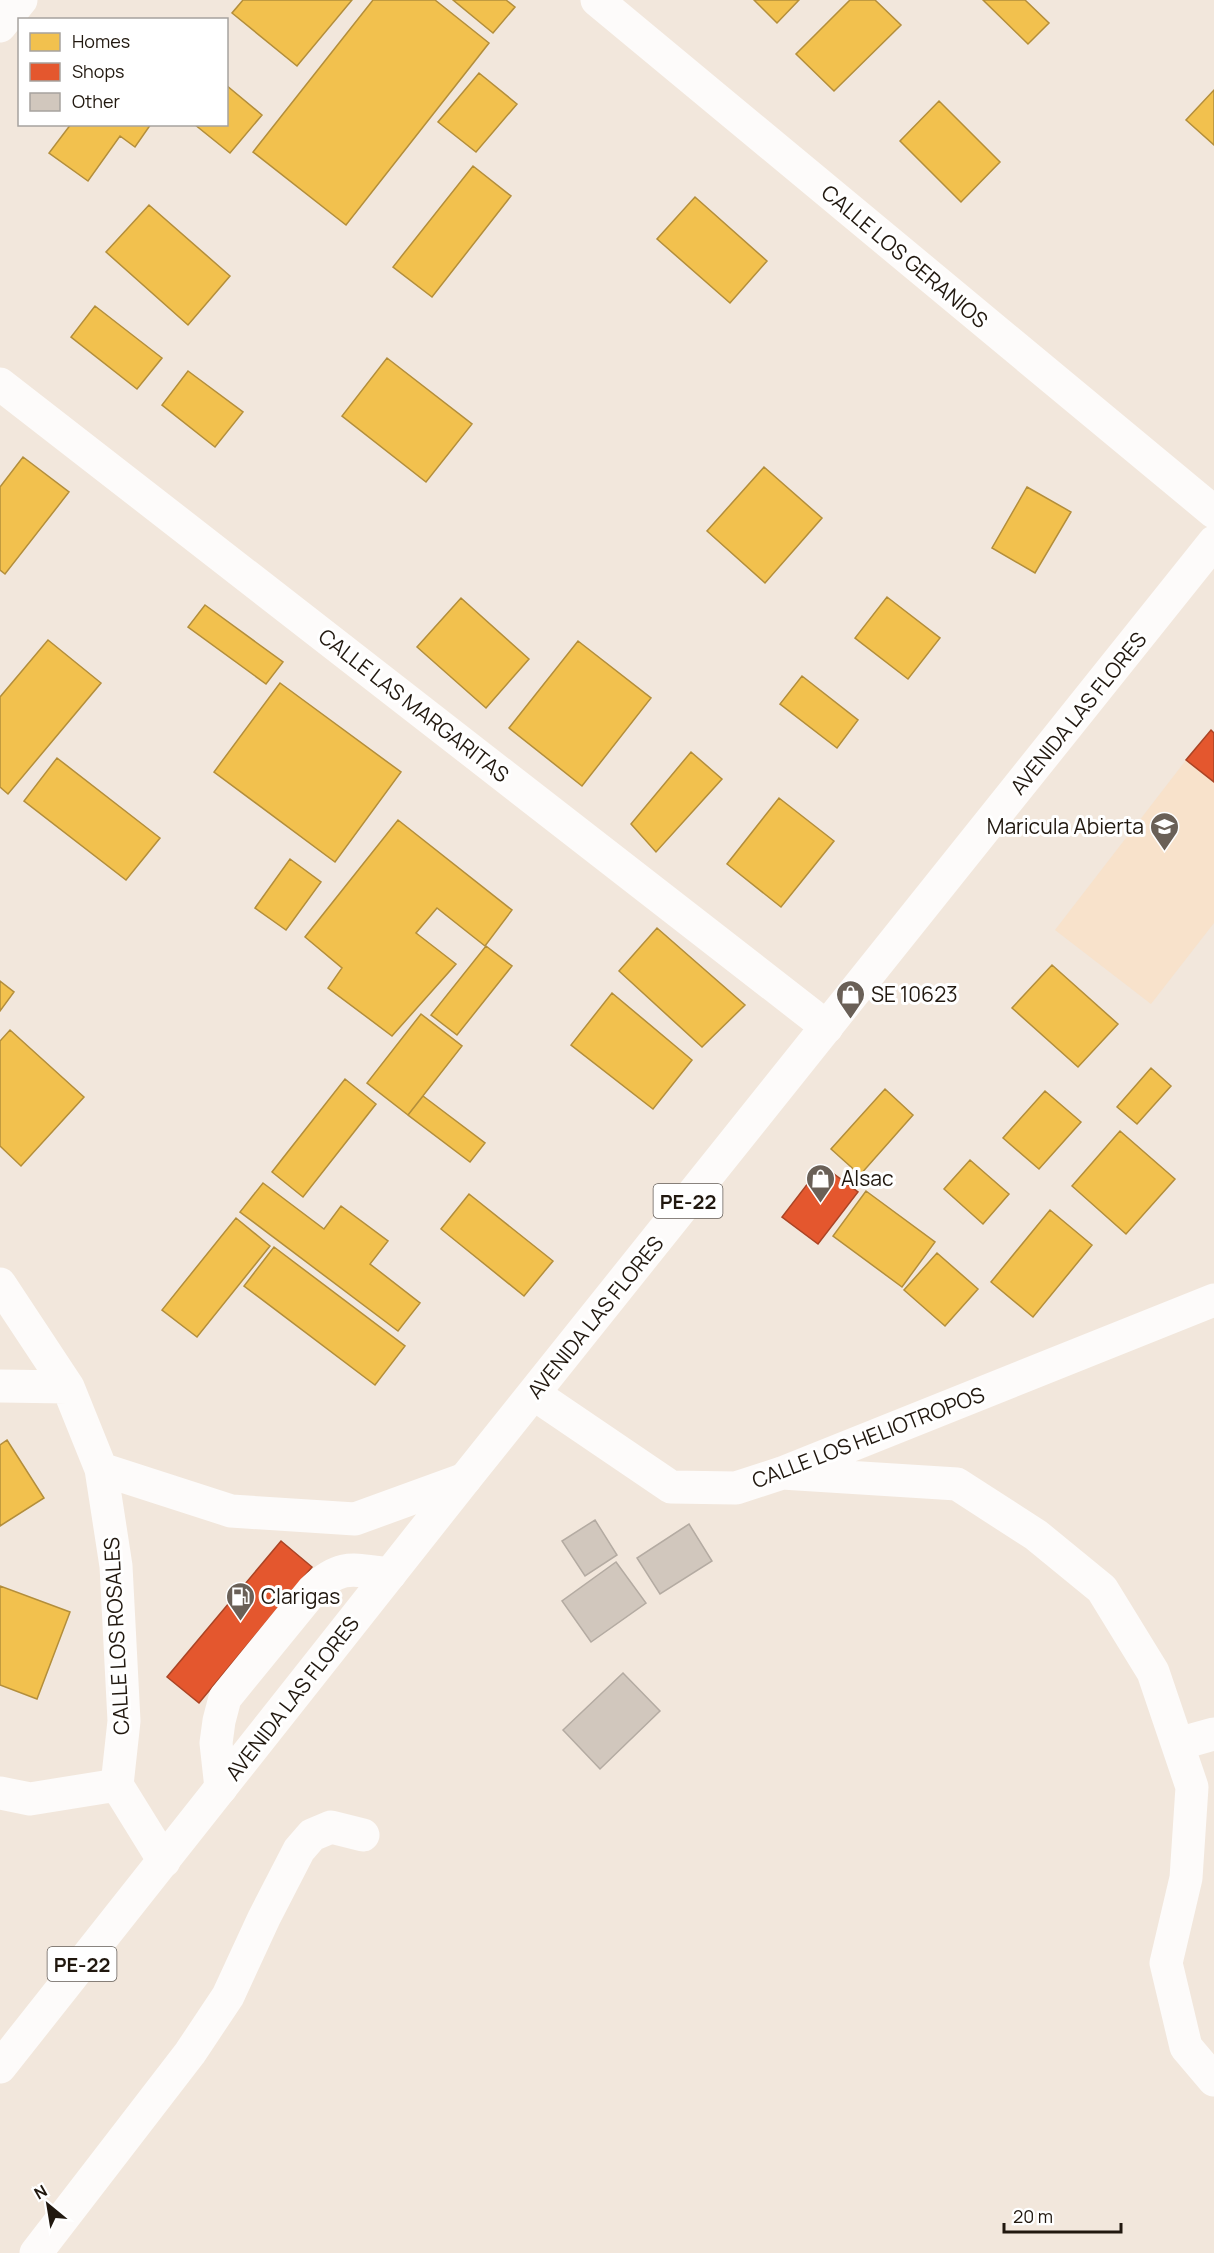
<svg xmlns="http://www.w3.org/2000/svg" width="1214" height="2253" font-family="Manrope,sans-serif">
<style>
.built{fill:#f8e2cb}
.homes{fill:#f2c14e;stroke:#b38e3b;stroke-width:1.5}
.shops{fill:#e4572e;stroke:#aa4425;stroke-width:1.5}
.building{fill:#d1c7bd;stroke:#b4aba2;stroke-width:1.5}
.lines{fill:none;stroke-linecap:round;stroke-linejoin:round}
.minor{stroke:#fdfbfa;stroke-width:33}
.highway{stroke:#fdfbfa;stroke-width:33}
.labels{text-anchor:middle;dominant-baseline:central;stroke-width:6;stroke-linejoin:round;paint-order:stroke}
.shield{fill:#fff;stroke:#645d57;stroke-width:1.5}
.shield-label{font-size:20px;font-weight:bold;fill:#21180f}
.street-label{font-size:21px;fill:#21180f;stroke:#fff}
.poi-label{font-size:21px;fill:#21180f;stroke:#fff;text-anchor:start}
</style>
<rect width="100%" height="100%" fill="#f2e7dc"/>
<path class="built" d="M1186,760L1214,782V923L1151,1004L1055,930Z"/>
<path class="homes" d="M243,0H352L297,66L232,13Z
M373,0H435L489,43L346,225L253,152Z
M453,0H506L515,7L493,33Z
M754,0H799L777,23Z
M850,0H875L901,25L834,91L796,54Z
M983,0H1025L1049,23L1028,44Z
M479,73L517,104L476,152L438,122Z
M226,85L262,115L230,153L194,124H226Z
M1214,90V145L1186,120Z
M939,101L1000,162L961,202L900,141Z
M71,124H151L135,147L120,136L88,181L49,153Z
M473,166L511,196L432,297L393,267Z
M695,197L767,261L730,303L657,239Z
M149,205L230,276L188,325L106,252Z
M95,306L162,358L137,389L71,337Z
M387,358L472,424L426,482L342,416Z
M188,371L243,412L215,447L162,405Z
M23,457L69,492L5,574L0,570V487Z
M764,467L822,518L765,583L707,531Z
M1027,487L1071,512L1035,573L992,548Z
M887,597L940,638L908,679L855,638Z
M461,598L529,659L486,708L417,647Z
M205,605L283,662L266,684L188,627Z
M48,640L101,683L8,794L0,787V697Z
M578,641L651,698L582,786L509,728Z
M802,676L858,720L837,748L780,704Z
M280,683L401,772L335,862L214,772Z
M691,752L722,779L656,852L631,824Z
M57,758L160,838L126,880L24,801Z
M779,798L834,841L781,907L727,864Z
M398,820L512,910L485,946L437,908L416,933L456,964L392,1036L328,988L342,968L305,937Z
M290,859L321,882L286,930L255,908Z
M657,928L745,1005L702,1047L619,971Z
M486,946L512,966L457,1035L431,1015Z
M1052,965L1118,1024L1078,1067L1012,1008Z
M0,981L14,992L0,1011Z
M612,993L692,1060L653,1109L571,1045Z
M421,1014L462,1046L408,1115L367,1083Z
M10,1030L84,1097L21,1166L0,1146V1041Z
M1151,1068L1171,1086L1137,1124L1117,1107Z
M345,1079L376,1104L303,1197L272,1172Z
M885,1089L913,1115L860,1175L831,1149Z
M1045,1091L1081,1122L1039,1169L1003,1138Z
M423,1096L485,1143L470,1162L408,1115Z
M1120,1131L1175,1179L1126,1234L1072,1186Z
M970,1160L1009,1194L983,1224L944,1189Z
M263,1183L324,1229L341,1206L388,1241L370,1264L420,1303L398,1331L240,1212Z
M866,1191L935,1242L902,1287L833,1236Z
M469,1194L553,1261L524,1296L441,1229Z
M1050,1210L1092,1245L1033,1317L991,1282Z
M236,1218L270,1246L197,1337L162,1310Z
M274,1247L405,1346L375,1385L244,1286Z
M937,1253L978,1289L945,1326L904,1290Z
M7,1440L44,1498L0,1526V1445Z
M0,1586L70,1612L37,1699L0,1685Z"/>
<path class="shops" d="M1211,730L1214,733V782L1186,760Z
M822,1165L858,1192L818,1244L782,1217Z
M281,1541L312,1567L199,1703L167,1677Z"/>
<path class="building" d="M595,1520L617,1555L585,1576L562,1541Z
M689,1524L712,1561L660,1594L637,1558Z
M616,1562L646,1603L591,1642L562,1601Z
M623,1673L660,1711L600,1769L563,1730Z"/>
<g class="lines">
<path class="minor" d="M597,0L1214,512
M0,26L21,0
M0,384L827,1027
M0,1284L68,1387L101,1469L231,1511L355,1519L465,1479
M0,1386L68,1387
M534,1394L671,1487L736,1488L782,1473L1214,1300
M101,1469L116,1566L124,1721L117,1785L164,1861
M782,1473L957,1484L1036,1535L1102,1589L1153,1672L1192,1787L1186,1878L1166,1963L1186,2047L1214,2080
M1178,1744L1214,1734
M221,1788L216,1743L219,1721L225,1698L313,1590C342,1563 353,1570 390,1574
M0,1793L30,1799L117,1785
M36,2253L190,2053L228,1996L264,1918L299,1850L312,1835L331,1827L363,1835"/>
<path class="highway" d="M0,2067L465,1479L1214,542"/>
</g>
<defs>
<symbol id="school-pin" viewBox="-11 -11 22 30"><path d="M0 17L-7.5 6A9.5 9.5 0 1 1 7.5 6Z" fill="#6a6057" stroke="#fff"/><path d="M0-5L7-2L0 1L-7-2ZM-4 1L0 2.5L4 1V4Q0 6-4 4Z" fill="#fff"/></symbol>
<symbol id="shop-pin" viewBox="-11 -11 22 30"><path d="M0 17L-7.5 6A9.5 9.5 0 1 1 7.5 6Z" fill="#6a6057" stroke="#fff"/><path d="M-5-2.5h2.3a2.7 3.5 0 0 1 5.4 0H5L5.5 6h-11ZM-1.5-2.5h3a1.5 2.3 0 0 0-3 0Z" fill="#fff"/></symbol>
<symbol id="fuel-pin" viewBox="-11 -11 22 30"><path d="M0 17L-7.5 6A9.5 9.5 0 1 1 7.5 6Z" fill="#6a6057" stroke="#fff"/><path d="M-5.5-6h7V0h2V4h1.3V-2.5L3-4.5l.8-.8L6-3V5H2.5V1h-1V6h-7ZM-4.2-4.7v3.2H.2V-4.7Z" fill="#fff"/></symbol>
</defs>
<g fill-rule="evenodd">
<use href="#school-pin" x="1148" y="810" width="33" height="45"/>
<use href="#shop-pin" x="834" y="978" width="33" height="45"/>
<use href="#shop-pin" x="804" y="1162" width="33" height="45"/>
<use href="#fuel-pin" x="224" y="1580" width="33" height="45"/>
</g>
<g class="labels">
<g class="shield">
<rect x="653.5" y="1184" width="69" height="34" rx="4.5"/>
<rect x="47.5" y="1947" width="69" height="34" rx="4.5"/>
</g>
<g class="shield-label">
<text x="688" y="1201">PE-22</text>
<text x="82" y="1964">PE-22</text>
</g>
<g class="street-label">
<text transform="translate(905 256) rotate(40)">CALLE LOS GERANIOS</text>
<text transform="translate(414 705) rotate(38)">CALLE LAS MARGARITAS</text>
<text transform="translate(1078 713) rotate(-51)">AVENIDA LAS FLORES</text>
<text transform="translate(595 1317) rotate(-51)">AVENIDA LAS FLORES</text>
<text transform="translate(868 1437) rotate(-21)">CALLE LOS HELIOTROPOS</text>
<text transform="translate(116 1636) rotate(-93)">CALLE LOS ROSALES</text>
<text transform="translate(292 1698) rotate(-52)">AVENIDA LAS FLORES</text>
</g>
<g class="poi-label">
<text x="1144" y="826" text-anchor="end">Maricula Abierta</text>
<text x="871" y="994">SE 10623</text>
<text x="841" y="1178">Alsac</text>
<text x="261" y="1596">Clarigas</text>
</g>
</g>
<rect x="18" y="18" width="210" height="108" fill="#ffffff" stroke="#a6a39f" stroke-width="1.5"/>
<rect x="30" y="33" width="30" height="18" fill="#f2c14e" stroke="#a6a39f" stroke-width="1.5"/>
<text x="72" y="48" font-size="18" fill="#21180f">Homes</text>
<rect x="30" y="63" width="30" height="18" fill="#e4572e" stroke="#a6a39f" stroke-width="1.5"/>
<text x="72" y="78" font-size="18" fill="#21180f">Shops</text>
<rect x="30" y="93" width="30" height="18" fill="#d1c7bd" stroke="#a6a39f" stroke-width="1.5"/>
<text x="72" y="108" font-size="18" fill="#21180f">Other</text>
<g transform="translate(48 2205) rotate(330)" stroke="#ffffff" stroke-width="4.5" paint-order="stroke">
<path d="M0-4.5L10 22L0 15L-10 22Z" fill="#21180f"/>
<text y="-9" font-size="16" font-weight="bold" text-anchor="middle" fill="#21180f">N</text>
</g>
<path d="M1004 2223v9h117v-9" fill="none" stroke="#21180f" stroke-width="3"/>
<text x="1013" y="2223" font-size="18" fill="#21180f" stroke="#ffffff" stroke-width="4.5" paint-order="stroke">20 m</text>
</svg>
